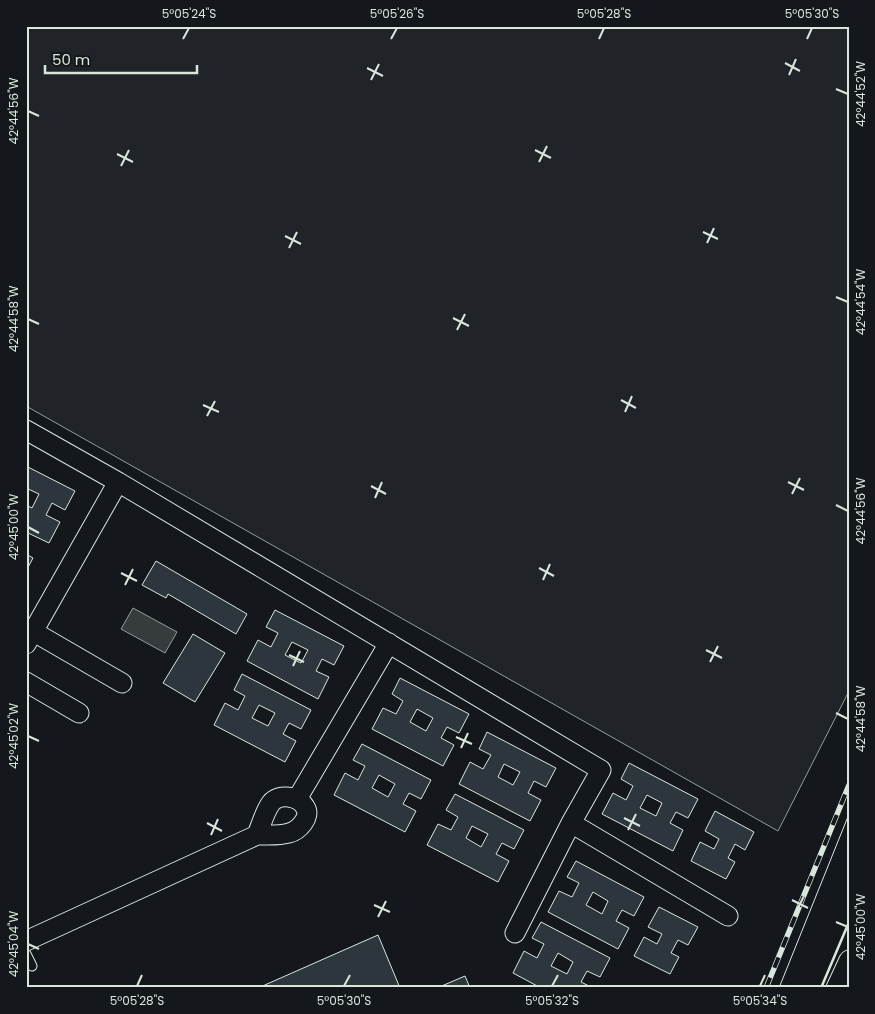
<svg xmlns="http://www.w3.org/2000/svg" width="875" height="1014" font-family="Poppins,sans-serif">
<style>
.green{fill:#202428;stroke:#939e99}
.water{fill:#363b3e;stroke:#939e99}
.building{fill:#2c363c;stroke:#d8e6dc;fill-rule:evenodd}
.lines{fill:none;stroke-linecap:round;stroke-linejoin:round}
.lane-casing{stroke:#d8e6dc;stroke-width:11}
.street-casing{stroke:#d8e6dc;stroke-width:21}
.lane{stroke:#14181c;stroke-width:9}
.street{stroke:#14181c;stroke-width:19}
.tram{stroke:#d8e6dc;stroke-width:1}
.rail-casing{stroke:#d8e6dc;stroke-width:5.5}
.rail{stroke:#14181c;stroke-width:4;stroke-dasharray:11;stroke-linecap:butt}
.wall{stroke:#d8e6dc;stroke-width:2.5}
.ticks{fill:none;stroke:#d8e6dc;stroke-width:2}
.neatline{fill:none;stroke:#d8e6dc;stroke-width:2}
.ticks-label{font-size:12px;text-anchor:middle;fill:#d8e6dc}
</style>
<rect width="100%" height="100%" fill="#14181c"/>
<path class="green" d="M26,26H849V691L778,831L26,406Z"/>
<path class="water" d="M133,608L177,632L165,653L121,629Z"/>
<path class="building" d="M26,466L75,491L65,510L52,503L46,515L60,522L49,543L26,532V505L32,508L39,494L26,488Z
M26,554L33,558L26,571Z
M156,561L247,614L236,634L168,594L166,598L142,585Z
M275,610L344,646L334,665L322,659L316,671L329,677L318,699L247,661L258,640L271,647L278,633L266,627ZM292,642L308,650L301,663L285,655Z
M193,634L225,653L195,702L163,683Z
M242,674L311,710L301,729L289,723L283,734L296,741L285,762L214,725L225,703L238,710L245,696L234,690ZM259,705L275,713L268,726L252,718Z
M400,678L469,714L459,733L447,727L441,738L454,745L443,766L372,729L383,708L396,714L403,701L392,694ZM417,709L433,718L426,731L410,722Z
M487,732L556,768L546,787L534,781L528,793L541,800L530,821L459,784L470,762L483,769L491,755L479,749ZM504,764L520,772L513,785L498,777Z
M362,744L431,780L421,799L409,793L403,804L416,811L405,832L334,795L345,773L358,780L365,766L353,760ZM379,775L395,784L388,797L372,788Z
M629,763L698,799L688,818L676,812L670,823L683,830L673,851L602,814L613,793L626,800L633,786L621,779ZM647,795L662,803L656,816L640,808Z
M455,794L524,830L514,849L502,843L496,854L509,861L498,882L427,845L438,824L451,830L458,817L446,810ZM472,826L488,834L481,847L466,838Z
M715,811L754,832L745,850L735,844L728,858L735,862L726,879L691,861L700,842L714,849L719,839L705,831Z
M576,861L644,897L634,916L622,910L616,921L629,928L618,949L548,912L559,891L572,897L579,883L567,877ZM593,892L608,901L602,914L586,905Z
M659,907L698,927L688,945L678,940L671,953L679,957L670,974L634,956L644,937L657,944L662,934L648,927Z
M541,922L610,958L600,977L587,971L581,982L593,988H541L513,973L524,951L537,958L544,944L532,938ZM558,953L573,962L567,974L551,966Z
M378,935L400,988H258Z
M465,976L470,988H437Z"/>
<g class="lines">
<defs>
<path id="lane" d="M26,954L32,966"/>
<path id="street" d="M26,430L118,482
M34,632L122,683
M26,644L118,482L601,770L571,823L728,916
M26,682L79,713
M297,799L389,643
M515,933L571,823
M26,941L257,835C267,835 279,836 289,833C298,831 312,817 305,807C299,796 279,793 271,803C265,811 261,825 257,835
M836,988L849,960"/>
</defs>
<use href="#lane" class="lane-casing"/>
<use href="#street" class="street-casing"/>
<use href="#lane" class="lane"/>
<use href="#street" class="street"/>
<path class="tram" d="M779,988L849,814"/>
<defs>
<path id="rail" d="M766,988L849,785"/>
</defs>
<use href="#rail" class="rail-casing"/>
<use href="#rail" class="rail"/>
<path class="wall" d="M821,988L849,922"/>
</g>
<path class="ticks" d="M183,39L189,28M391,39L397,28M599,39L604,28M807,39L812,28M785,63L800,71M367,68L383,76M789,75L796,59M371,80L379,64M836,89L848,94M28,111L39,116M535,150L551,158M117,154L133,162M539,162L547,146M121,166L129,150M703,232L718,239M285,236L301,244M707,243L714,228M289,248L297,232M836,297L848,302M453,318L469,326M28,319L39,324M457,330L465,314M621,400L636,408M203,405L219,412M625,412L632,396M207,416L215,401M788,482L804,490M371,486L386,494M792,494L800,478M375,498L382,482M836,505L848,511M28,527L39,533M539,568L554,576M121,573L137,581M543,580L550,564M125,585L133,569M706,650L722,658M289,655L304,662M710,662L718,646M293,666L300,651M836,713L848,719M28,736L39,741M456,737L472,744M461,748L468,733M624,818L640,826M207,823L222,831M628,830L636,814M211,835L218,819M792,900L808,908M374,905L390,912M796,912L804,896M378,917L386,901M836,922L848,927M28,944L39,949M137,986L142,975M344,986L350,975M552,986L558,975M760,986L765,975"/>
<rect width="875" height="1014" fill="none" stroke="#14181c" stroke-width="55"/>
<path d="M45 65v8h152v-8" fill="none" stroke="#d8e6dc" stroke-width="2.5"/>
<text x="52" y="65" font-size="15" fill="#d8e6dc" stroke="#14181c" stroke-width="4" paint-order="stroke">50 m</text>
<rect x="28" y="28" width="820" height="958" class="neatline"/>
<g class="ticks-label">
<text x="189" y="18">5°05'24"S</text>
<text x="397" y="18">5°05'26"S</text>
<text x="604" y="18">5°05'28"S</text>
<text x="812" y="18">5°05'30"S</text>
<text transform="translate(861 94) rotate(-90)" y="4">42°44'52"W</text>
<text transform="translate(14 111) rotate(-90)" y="4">42°44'56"W</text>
<text transform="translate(861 302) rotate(-90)" y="4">42°44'54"W</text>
<text transform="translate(14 319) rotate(-90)" y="4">42°44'58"W</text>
<text transform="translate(861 511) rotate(-90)" y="4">42°44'56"W</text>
<text transform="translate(14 527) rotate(-90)" y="4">42°45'00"W</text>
<text transform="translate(861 719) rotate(-90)" y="4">42°44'58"W</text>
<text transform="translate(14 736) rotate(-90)" y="4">42°45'02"W</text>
<text transform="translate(861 927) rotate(-90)" y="4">42°45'00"W</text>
<text transform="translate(14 944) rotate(-90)" y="4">42°45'04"W</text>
<text x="137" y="1005">5°05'28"S</text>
<text x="344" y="1005">5°05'30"S</text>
<text x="552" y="1005">5°05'32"S</text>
<text x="760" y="1005">5°05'34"S</text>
</g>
</svg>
